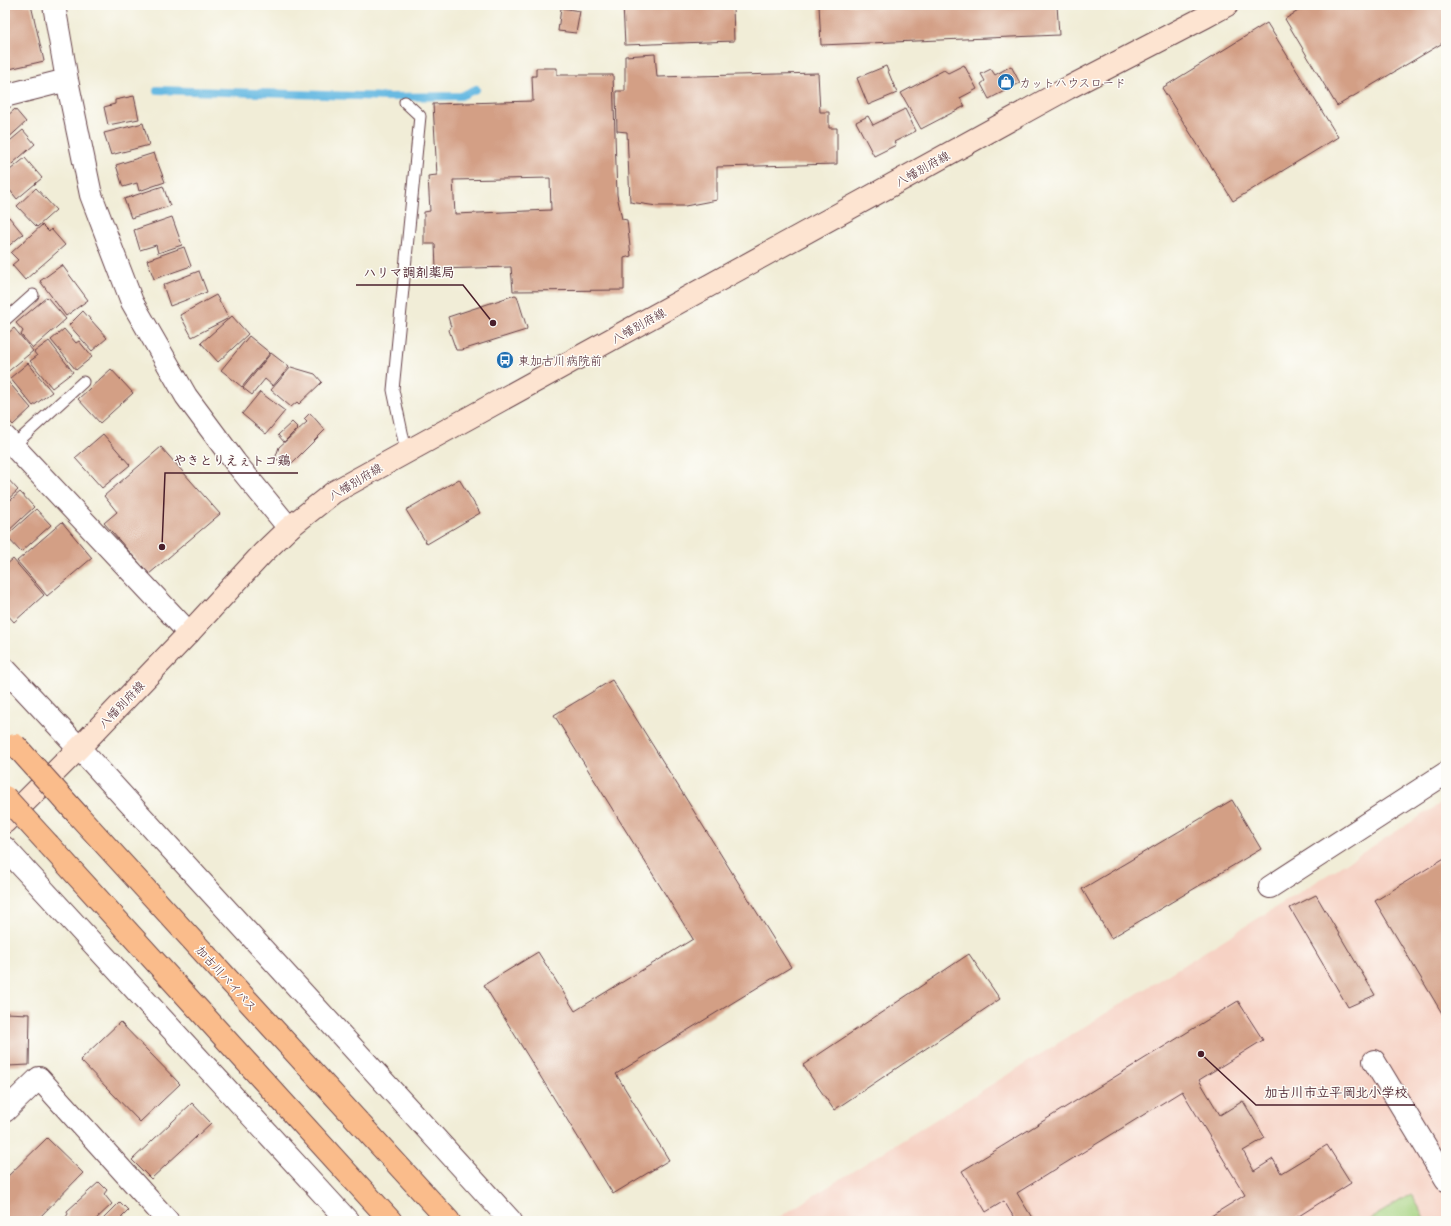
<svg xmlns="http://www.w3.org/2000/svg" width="1451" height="1226" font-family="Mali,'Klee One',sans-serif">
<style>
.built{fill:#f6d2c4}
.green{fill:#a4d17f;stroke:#777855}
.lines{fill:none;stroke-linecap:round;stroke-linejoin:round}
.stream{stroke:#67bae2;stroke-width:8}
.building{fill:#d39f85;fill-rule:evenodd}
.service-casing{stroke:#633e45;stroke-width:13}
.minor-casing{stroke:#633e45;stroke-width:24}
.tertiary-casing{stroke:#633e45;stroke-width:24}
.secondary-casing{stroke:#633e45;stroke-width:24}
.motorway-casing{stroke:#633e45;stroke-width:24}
.service{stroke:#fff;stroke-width:11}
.minor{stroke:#fff;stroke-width:22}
.tertiary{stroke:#fff;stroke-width:22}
.secondary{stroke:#fde4d1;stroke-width:22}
.motorway{stroke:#fabc8b;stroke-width:22}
.motorway-bridge-casing{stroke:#633e45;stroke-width:24;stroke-linecap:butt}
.motorway-bridge{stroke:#fabc8b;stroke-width:22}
.labels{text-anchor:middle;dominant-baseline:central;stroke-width:3;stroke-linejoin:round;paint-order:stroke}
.poi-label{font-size:12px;fill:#4a1f2b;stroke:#fdfcf7;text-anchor:start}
.street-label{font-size:12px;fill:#4a1f2b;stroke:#fdfcf7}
.leader{fill:none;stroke:#4a1f2b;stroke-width:1.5}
.callout-dot{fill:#4a1f2b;stroke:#fdfcf7;stroke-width:1.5}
.callout-label{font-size:13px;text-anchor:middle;font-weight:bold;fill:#4a1f2b;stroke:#fdfcf7;stroke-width:3;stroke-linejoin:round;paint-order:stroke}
</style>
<rect width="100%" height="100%" fill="#fdfcf7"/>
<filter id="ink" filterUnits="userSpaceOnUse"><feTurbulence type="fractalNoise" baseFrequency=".025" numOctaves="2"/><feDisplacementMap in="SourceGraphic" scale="8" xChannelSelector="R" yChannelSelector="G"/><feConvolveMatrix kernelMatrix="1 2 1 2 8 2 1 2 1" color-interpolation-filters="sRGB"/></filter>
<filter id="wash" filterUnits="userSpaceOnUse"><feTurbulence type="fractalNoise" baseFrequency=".012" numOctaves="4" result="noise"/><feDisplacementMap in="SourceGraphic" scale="16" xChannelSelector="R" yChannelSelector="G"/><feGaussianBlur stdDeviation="0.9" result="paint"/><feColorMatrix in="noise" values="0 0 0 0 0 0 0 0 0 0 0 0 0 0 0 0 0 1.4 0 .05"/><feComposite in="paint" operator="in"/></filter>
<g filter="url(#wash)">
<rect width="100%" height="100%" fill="#f1edd7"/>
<path class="built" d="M1446,800V1221H773L1273,909Z"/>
<path class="green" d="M1411,1194L1427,1221H1367Z"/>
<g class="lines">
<path class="stream" d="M157,90L390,97L461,96L476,89"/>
</g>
<g id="blocks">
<path class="building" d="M5,5H31L44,61L5,70Z
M623,5H733L734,41L625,45Z
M819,5H1057L1059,35L821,45Z
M1308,5H1446V41L1337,106L1285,19Z
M561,8L580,11L576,33L558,31Z
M1267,23L1338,137L1233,201L1162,88Z
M655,54L657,77L818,73L820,112H829V128H837V164L717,167V200L685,206H657L630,202L627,132L617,131L616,91H625V56Z
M964,65L977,89L960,98L965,106L921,129L901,93L944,70L948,73Z
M886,66L897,93L868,105L857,78Z
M1011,66L1020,83L989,99L981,84L985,81L981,74L991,69L995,75Z
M536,68H557V75H613L617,195L622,219L627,220L631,256L624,258V290L513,291L511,267L436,269L435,244H424V212L430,211L428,176L437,175L433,104L533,101L532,76H536ZM550,178L551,210L455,214L453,180Z
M134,96L139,119L108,125L104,107L115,104V100Z
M15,109L26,122L5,141V118Z
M905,109L916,131L894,142L896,145L874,156L856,122L868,116L873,125Z
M143,123L149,145L111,155L104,133Z
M23,130L35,144L5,170V145Z
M154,153L165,182L139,191L137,183L123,187L116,165Z
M25,158L42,178L17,199L5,184V174Z
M163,186L170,206L131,218L124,199Z
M36,188L56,210L37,227L17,206Z
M9,217L23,234L5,249V221Z
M172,217L182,245L158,253L156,245L140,250L134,230Z
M42,225L49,232L51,229L65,245L25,280L12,265L18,260L11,253Z
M184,247L191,266L154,279L147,260Z
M62,265L88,300L66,316L40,281Z
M199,271L207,292L170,306L163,285Z
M216,295L229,318L192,337L180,315Z
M515,295L517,296L527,328L526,330L462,350H456L449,330L451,327L448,317Z
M47,297L66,319L33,348L21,335L23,331L16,323Z
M83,311L107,338L92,351L69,325Z
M232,316L248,334L218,362L201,343Z
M14,328L33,351L5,374V333L6,335Z
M64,329L76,343L79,341L92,357L76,370L51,340Z
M249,336L270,353L242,387L221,370Z
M49,341L73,372L52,388L30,361L37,356L34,352Z
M271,353L289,367L273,386L265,379L252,395L243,388Z
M28,363L52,392L33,406L10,378Z
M291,367L315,374L322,382L299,404L297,402L291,407L271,390Z
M111,369L133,393L100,423L78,399Z
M5,378L31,408L13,425L5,416Z
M260,392L285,411L266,434L242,414Z
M310,413L325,430L292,463L275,459L279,447L307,422L304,419Z
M292,422L298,428L284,442L278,435Z
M103,434L130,465L102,488L75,458Z
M161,447L220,514L149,574L104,523L117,512L104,496Z
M5,476L18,490L5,502Z
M459,479L480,513L427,544L406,510Z
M20,492L34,507L5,534V505Z
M36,509L51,525L21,552L6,536Z
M62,522L92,558L47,596L17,561Z
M13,559L44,595L14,622L6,613L5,615V566Z
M612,680L791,967L616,1074L669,1160L613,1194L484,985L538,952L575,1011L693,939L554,715Z
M1232,800L1261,849L1111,938L1082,889Z
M1446,857V1020L1375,901Z
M1316,895L1375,995L1348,1007L1290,908Z
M969,954L1000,999L834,1110L803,1065Z
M1238,1001L1263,1040L1199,1080L1220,1115L1243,1101L1265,1138L1243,1151L1254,1171L1273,1159L1281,1173L1327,1145L1351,1183L1291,1221H1203L1245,1195L1182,1091L1017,1193L1034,1221H1016L1004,1201L986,1212L962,1171Z
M5,1013L30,1014L29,1065L8,1066L6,1084H5Z
M120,1022L180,1084L140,1122L80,1060Z
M192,1103L211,1123L151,1179L132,1160Z
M47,1138L83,1173L36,1221H5V1179Z
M99,1182L107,1190L104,1194L112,1204L94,1221H70L66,1217L68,1214L67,1211Z
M120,1202L128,1210L121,1217L126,1221H101Z"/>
</g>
</g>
<g filter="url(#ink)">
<use href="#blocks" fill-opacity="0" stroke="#633e45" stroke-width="1"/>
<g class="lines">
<defs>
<path id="service" d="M405,102L420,116L393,390L406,451
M5,320L33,295
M13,446L83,382"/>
<path id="minor" d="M54,5L67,80L91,195L132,302L186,396L235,462L289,528
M5,97L8,95L67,80
M5,437L189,633
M79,748L511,1221
M1270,887L1446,773
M1374,1061L1446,1180
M5,1111L39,1078L168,1221"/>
<path id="tertiary" d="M5,669L79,748
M5,848L348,1221"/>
<path id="secondary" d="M5,822L79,748L189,633L263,553L289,528L334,492L1068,88L1205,17L1227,5"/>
<path id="motorway" d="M78,815L449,1221
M49,845L391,1221"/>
</defs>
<use href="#service" class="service-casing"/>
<use href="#minor" class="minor-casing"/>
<use href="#tertiary" class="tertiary-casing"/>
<use href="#secondary" class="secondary-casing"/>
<use href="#motorway" class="motorway-casing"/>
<use href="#service" class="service"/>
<use href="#minor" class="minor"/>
<use href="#tertiary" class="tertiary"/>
<use href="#secondary" class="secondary"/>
<use href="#motorway" class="motorway"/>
<defs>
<path id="motorway-bridge" d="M15,745L78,815
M5,797L49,845"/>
</defs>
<use href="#motorway-bridge" class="motorway-bridge-casing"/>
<use href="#motorway-bridge" class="motorway-bridge"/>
</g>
</g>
<defs>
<symbol id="shop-disc" viewBox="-11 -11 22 22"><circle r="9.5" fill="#1f6fb2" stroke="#fdfcf7"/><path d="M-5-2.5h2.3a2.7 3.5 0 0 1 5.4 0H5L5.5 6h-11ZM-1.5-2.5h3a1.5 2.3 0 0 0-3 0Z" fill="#fff"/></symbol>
<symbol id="bus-disc" viewBox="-11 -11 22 22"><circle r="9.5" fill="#1f6fb2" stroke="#fdfcf7"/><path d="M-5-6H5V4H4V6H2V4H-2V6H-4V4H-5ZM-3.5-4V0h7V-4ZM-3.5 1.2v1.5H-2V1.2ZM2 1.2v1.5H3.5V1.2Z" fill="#fff"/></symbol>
</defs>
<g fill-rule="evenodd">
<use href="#shop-disc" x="996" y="72" width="20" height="20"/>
<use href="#bus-disc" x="495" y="350" width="20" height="20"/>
</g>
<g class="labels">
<g class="poi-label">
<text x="1019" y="82">カットハウスロード</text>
<text x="518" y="360">東加古川病院前</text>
</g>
<g class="street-label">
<text transform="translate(922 168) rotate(-29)">八幡別府線</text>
<text transform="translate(638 325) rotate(-29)">八幡別府線</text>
<text transform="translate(355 481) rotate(-31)">八幡別府線</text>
<text transform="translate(121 704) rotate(-46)">八幡別府線</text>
<text transform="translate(227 978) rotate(48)">加古川バイパス</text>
</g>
</g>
<path class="leader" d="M493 323L463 285H356M162 547L165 473H298M1201 1054L1256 1105H1415"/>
<g class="callout-dot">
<circle cx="493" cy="323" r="4"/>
<circle cx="162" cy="547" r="4"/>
<circle cx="1201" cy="1054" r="4"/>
</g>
<g class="callout-label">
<text x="409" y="277">ハリマ調剤薬局</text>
<text x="232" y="465">やきとりえぇトコ鶏</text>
<text x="1336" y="1097">加古川市立平岡北小学校</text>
</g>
<rect width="1451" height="1226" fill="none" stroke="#fdfcf7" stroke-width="20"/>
</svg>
